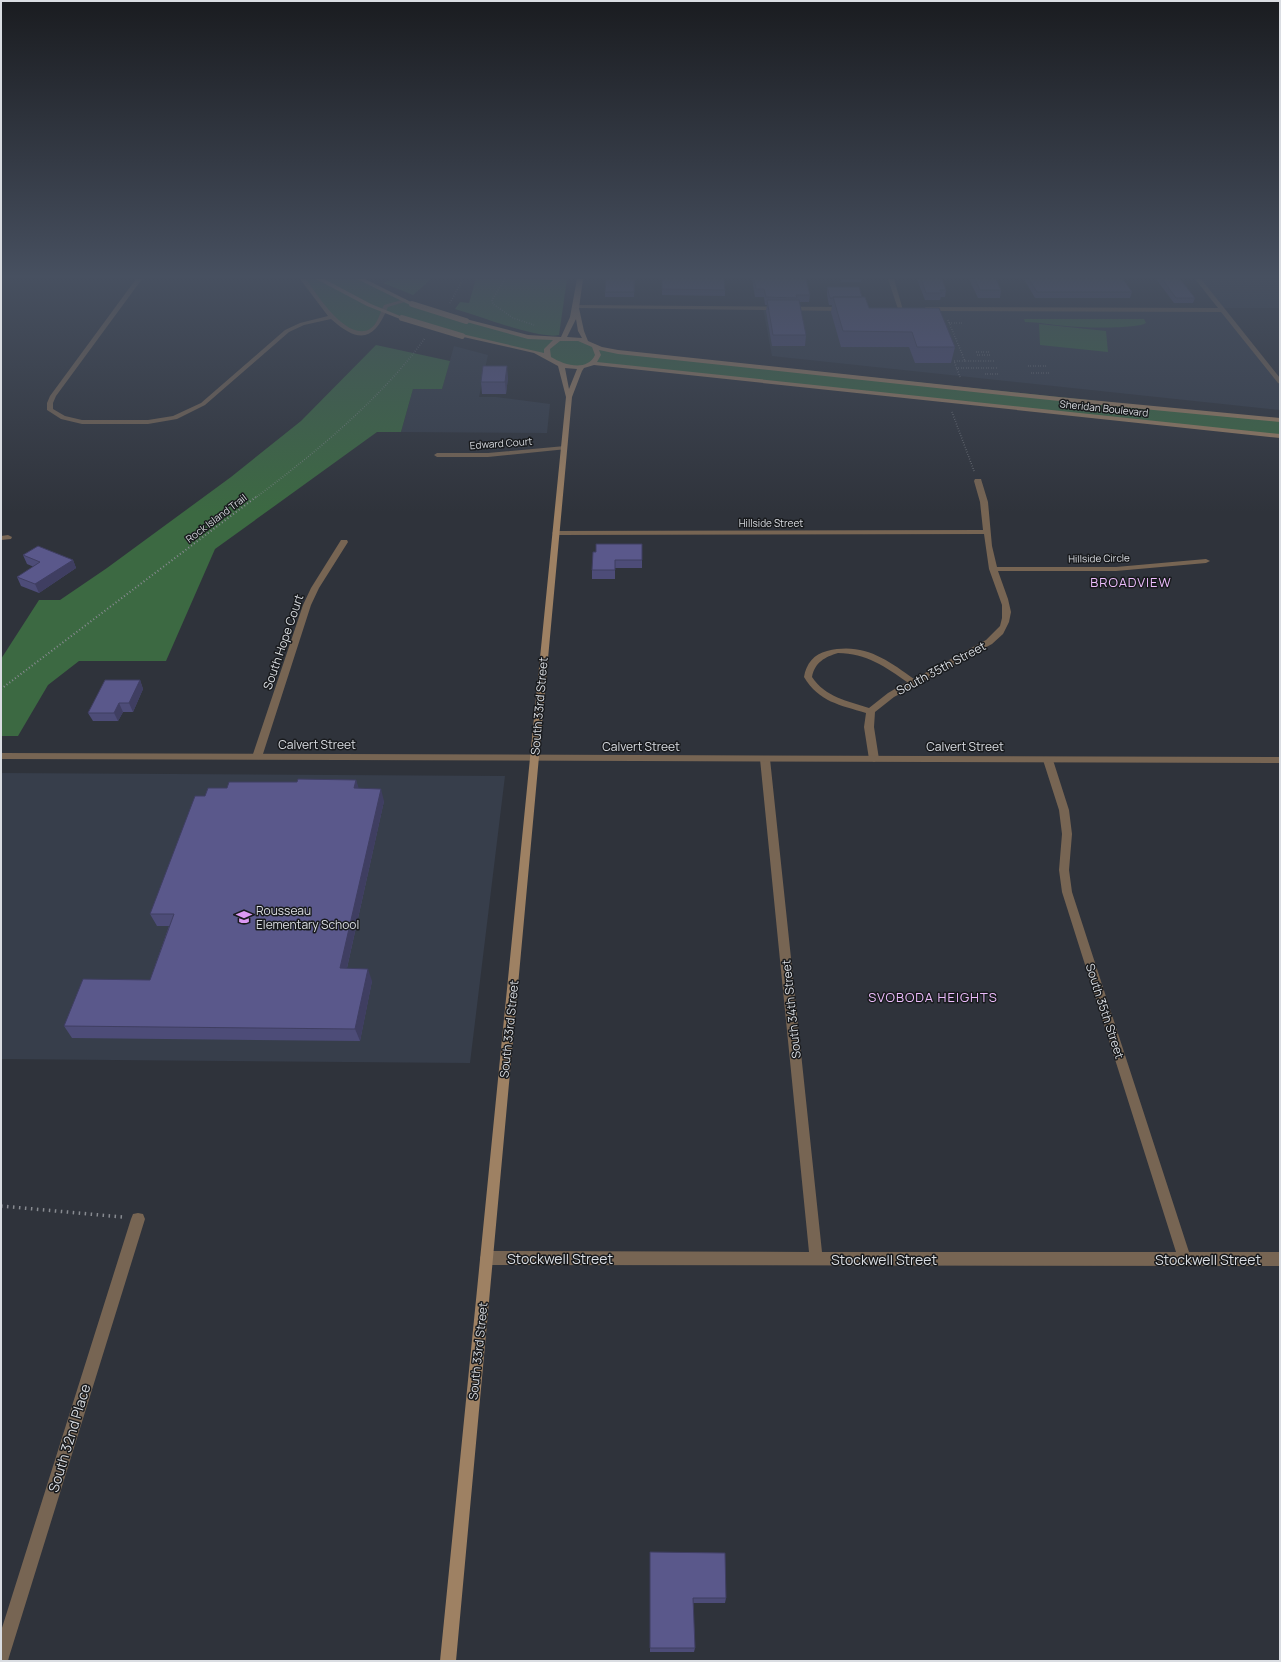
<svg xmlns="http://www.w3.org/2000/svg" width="1281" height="1662" font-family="Manrope,sans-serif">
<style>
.built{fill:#373e4b}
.green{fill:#3c6942}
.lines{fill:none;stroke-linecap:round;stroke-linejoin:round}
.path-far2{stroke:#888b91;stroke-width:1.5;stroke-dasharray:0.5 2;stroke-linecap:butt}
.path-far1{stroke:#888b91;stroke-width:2;stroke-dasharray:1 2.5;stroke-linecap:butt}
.path{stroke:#888b91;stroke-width:3.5;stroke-dasharray:1.5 4.5;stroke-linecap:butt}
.service{fill:#776553;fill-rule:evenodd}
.minor{fill:#776553;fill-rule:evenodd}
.tertiary{fill:#776553;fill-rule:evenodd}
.secondary{fill:#9e8163;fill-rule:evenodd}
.secondary-bridge{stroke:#9e8163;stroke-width:6}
.wall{fill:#4d4c78}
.shaded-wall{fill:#3f3e61}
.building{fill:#5a588b;stroke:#3f3e61}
.labels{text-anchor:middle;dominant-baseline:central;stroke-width:3;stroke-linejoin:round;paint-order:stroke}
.far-street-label{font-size:10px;fill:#dadde2;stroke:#191b1e}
.street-label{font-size:12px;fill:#dadde2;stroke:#191b1e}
.poi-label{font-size:12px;fill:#dadde2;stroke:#191b1e;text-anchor:start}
.neighbourhood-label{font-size:13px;letter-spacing:1px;fill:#edbdfd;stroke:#191b1e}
.near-street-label{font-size:14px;fill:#dadde2;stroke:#191b1e}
</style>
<rect width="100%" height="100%" fill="#2f333b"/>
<path class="built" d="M1198,279H1280V308H1220Z
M763,308L1222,310L1280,382V410L772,356Z
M454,346L488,355L479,397H496L550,404L547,433L401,432L413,389H442Z
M1,773L505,776L470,1063L1,1059Z"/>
<path class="green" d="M303,279H360L412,304L528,338H571L609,350L1280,420V436L603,364L568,367L537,352L462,336L384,311L372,329L361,333L343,328Z
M393,279H429L430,280L413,295L383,283Z
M476,279H567L559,335C540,340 477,315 455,309L460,302L469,303Z
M1024,319H1144L1146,323C1137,329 1080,328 1066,326C1052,325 1039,322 1025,322Z
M1039,324L1106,331L1108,352L1040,345Z
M376,345L450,361L442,389H413L401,432H377L215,549L166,661H79L48,685L18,736H1V659L39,600H60L107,568L231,477L301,421Z"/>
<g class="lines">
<path class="path-far2" d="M505,279L492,300L493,304L513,318L534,325
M450,303L463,279
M948,320L965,361H994
M949,323H964
M976,352H990
M977,355H991
M1028,366H1046
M956,368H997
M1031,373H1050
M985,374H999
M960,377L954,361H965
M952,412L974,471
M255,498C313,455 383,397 425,338"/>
<path class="path-far1" d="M1,689L256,497"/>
<path class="path" d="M1,1206L122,1217"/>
<path class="service" d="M565,446L567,447V449L488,457H437L434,455L437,453H488Z"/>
<path class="minor" d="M136,279H142L56,396L53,403V409L65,416L82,420H148L173,416L201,403L285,330L300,323L328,316L300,279H306C317,295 347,342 370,329C378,324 380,312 384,305L405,299L408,301L388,307C374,341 359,344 331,319L304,325L289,332L205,405L177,419L148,424H82L61,419L47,410V403L50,396Z
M888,279H894L903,310L898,309Z
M1195,279H1201L1280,378V384L1278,383L1221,312L926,311L923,309L926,307L1218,308Z
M577,305L844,307L847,309L844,311L575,308V306Z
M975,479H981L988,502L992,546L997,567H1116L1206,559L1210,561L1206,563L1116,571H998L1008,599L1011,612L1009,622L1003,634L992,644L894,697L875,712L874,727L879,759L874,762L869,759L864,727L866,713C840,705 819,702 804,677C806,664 814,654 827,651C863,642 886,659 914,679L986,640L1000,626L1002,618V605L989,569L984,534L556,535L552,533L556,531L983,530L980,502L974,481ZM838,653C866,653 886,667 907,682L888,693L869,708C848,701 825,697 812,677C815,662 825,657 838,653Z
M8,535L12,537L11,539L1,540V536Z
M341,540H347L348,542L319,588L311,605L262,757L260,759H254L252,757L303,605L311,588Z
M765,756L770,759L822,1252H1176L1062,892L1059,870L1062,834L1059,810L1043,760L1048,757L1053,760L1069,810L1072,834L1069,870L1072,892L1189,1252H1280V1266L487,1265L482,1263L480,1258L482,1253L487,1251L809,1252L760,759Z
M138,1213L143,1214L145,1219L9,1657L8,1661H1V1631L131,1219L133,1214Z"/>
<path class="tertiary" d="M1,753L1280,757V763L1,759Z"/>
<path class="secondary" d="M316,279H324L371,304L405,318L400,319L367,306Z
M357,279H365L415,304L410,305Z
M577,279H583L579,308L584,331L588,341L602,347L618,350L1059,397L1280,418V422L1059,401L618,354L599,350L601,355L597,362L1280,434V438L594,365L584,368L582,371L572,397L456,1661H440L566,397L558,366L534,353L459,336L462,334L544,353V349L553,340L528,339L463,321L466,319L528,335L561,337L570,317ZM576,319L578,331L582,338L567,337ZM560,341H578L592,347L595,355C587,372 564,365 551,357L550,349ZM565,368L577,369L569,389Z"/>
<path class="secondary-bridge" d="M412,304L466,321
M402,318L462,336"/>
</g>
<path class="wall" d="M635,279L634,297H605V292Z
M662,279L725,290V296L662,295Z
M752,279H806L810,295L809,302H799L806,335L805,346H772L766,311L767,305H765L764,297H755Z
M840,279H862V280H861V282H841Z
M917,279H942L946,290L945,297H941L940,300H925Z
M969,279H996L1001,290L1000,298H978Z
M1024,279H1123L1132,292L1130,298H1035Z
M1156,279H1180L1195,298L1193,303H1174Z
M827,287L862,297L869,308L955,347L951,363H915L909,347H841L831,312L832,305H829L827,295Z
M508,377L506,394H482L481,382Z
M642,544V568H615V579H592V570L596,552Z
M23,555L73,560L76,568L39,593L21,586L17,577L34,567L27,564Z
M140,680L143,689L133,712H123L118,721H93L88,713Z
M356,780L358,788L384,801L347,968L372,981L360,1041L72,1038L64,1026L150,980L169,926H157L150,914L205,796L227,788L297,782Z
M650,1552L726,1598L725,1603H693L695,1648L694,1652H650Z"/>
<path class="shaded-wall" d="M507,366L508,377L506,394L505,382Z
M73,560L76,568L39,593L35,584Z
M140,680L143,689L133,712L129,703Z
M119,703L123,712L118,721L114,713Z
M356,780L360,792L354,788Z
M381,789L384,801L344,981L340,968Z
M368,969L372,981L360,1041L355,1029Z"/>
<path class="building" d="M606,279H634V292H605Z
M662,279H724L725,290L662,289Z
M754,279H806L810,295H796L797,298L766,297L764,289H756Z
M921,279H942L946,290H940L942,293H926Z
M975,279H996L1001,290H980Z
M1029,279H1123L1132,292H1037Z
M1162,279H1180L1195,298H1176Z
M827,287H859L862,297H833V298H830Z
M833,297H865L869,308H939L955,347H917L912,332L843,331Z
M767,300H799L806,335H773Z
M483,366H507L505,382H481Z
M596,544H642V560H615V570H592L593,552H596Z
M38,546L73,560L35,584L17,577L40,562L23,555Z
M105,680H140L129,703H119L114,713H88Z
M298,779L356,780L354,788L381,789L340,968L368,969L355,1029L64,1026L83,979L150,980L174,914H150L195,796H205L208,788H227L229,782H297Z
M650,1552L725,1553L726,1598H693L695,1648H650Z"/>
<linearGradient id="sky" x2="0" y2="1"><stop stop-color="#1a1c20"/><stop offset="0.54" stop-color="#475060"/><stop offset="1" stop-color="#475060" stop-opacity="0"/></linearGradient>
<rect width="1281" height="512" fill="url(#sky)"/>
<defs>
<symbol id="school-bare" viewBox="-9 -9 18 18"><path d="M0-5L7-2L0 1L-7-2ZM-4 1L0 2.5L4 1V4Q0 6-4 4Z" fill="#dd99f4" stroke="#191b1e" stroke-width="2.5" paint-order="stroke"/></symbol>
</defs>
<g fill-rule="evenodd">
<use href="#school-bare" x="233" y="906" width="22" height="22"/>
</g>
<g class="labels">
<g class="far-street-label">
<text transform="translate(1104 408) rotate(6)">Sheridan Boulevard</text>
<text transform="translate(501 443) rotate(-4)">Edward Court</text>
<text transform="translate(216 518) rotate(-37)">Rock Island Trail</text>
<text x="771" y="523">Hillside Street</text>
<text transform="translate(1099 558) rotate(-1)">Hillside Circle</text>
</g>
<g class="street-label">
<text transform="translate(283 642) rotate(-71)">South Hope Court</text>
<text transform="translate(941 668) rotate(-28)">South 35th Street</text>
<text transform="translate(539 706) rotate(-85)">South 33rd Street</text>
<text x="317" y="744">Calvert Street</text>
<text x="641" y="746">Calvert Street</text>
<text x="965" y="746">Calvert Street</text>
<text transform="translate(791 1009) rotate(-96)">South 34th Street</text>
<text transform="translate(1105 1011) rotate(72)">South 35th Street</text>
<text transform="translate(509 1029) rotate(-84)">South 33rd Street</text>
<text transform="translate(478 1351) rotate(-84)">South 33rd Street</text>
</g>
<g class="poi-label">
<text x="256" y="910">Rousseau<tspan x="256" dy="14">Elementary School</tspan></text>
</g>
<g class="neighbourhood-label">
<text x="1131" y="582">BROADVIEW</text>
<text x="933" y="997">SVOBODA HEIGHTS</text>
</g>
<g class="near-street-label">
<text x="560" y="1258">Stockwell Street</text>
<text x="884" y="1259">Stockwell Street</text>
<text x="1208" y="1259">Stockwell Street</text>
<text transform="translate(69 1438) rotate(-73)">South 32nd Place</text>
</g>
</g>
<rect width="1281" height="1662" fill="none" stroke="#dadde2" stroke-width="4"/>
</svg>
